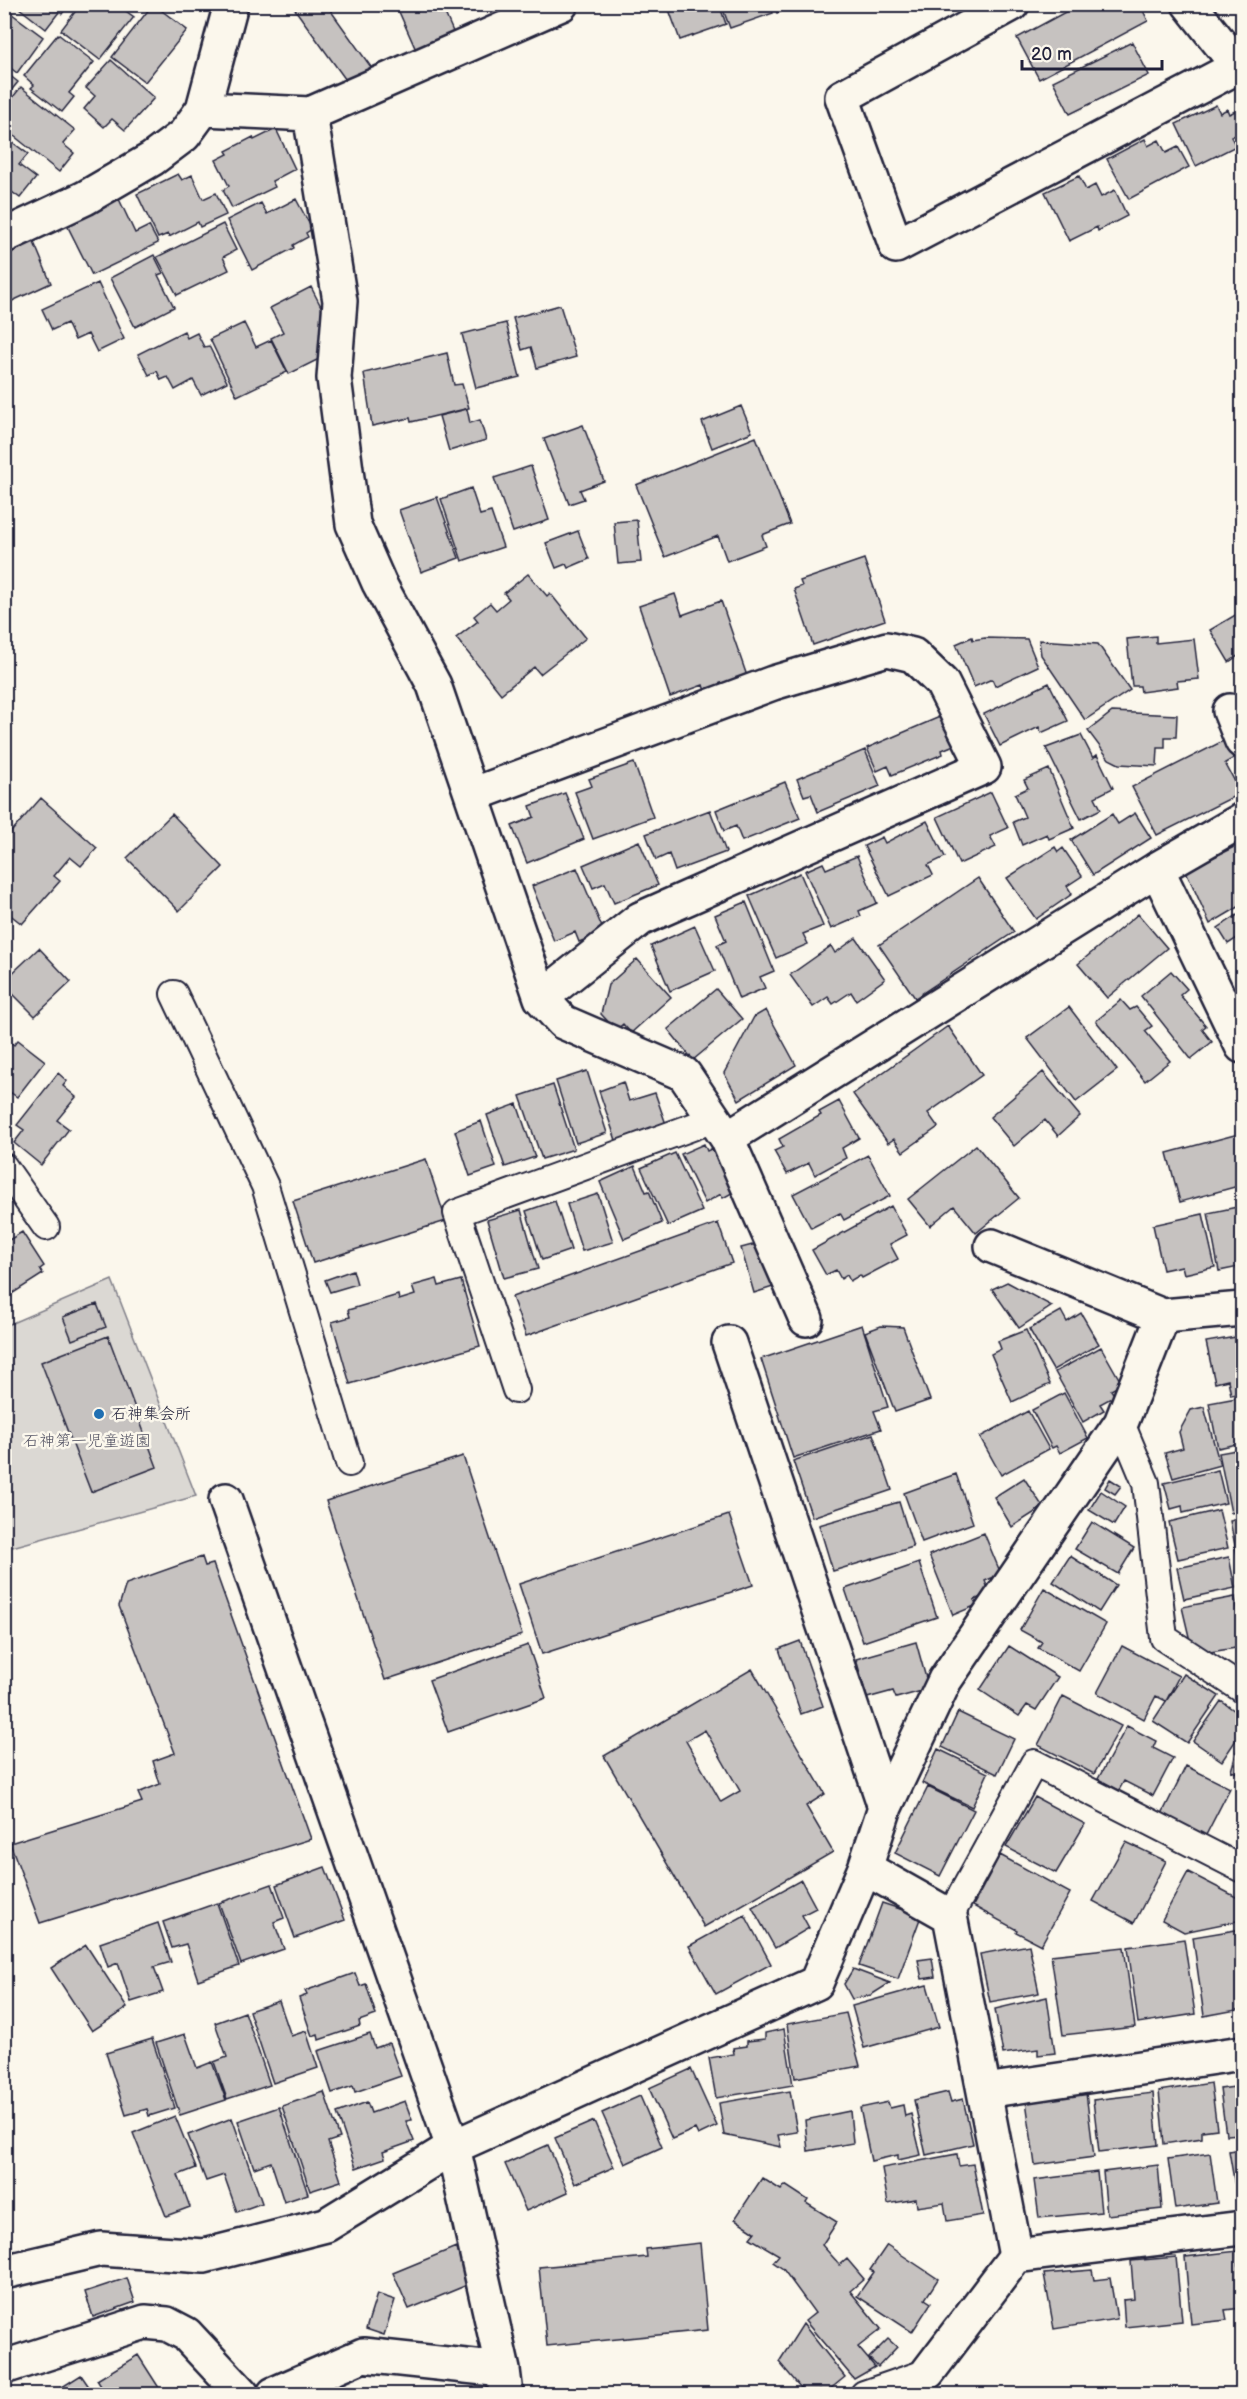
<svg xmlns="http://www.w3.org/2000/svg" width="1247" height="2399" font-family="'Balsamiq Sans','Klee One',sans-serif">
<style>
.green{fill:#dbd8d3;stroke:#7e7d87;stroke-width:1.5}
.building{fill:#c6c2c0;stroke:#22223b;stroke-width:1.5;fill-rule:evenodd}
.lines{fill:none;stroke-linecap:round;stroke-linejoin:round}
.service-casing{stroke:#22223b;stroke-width:30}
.minor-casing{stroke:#22223b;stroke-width:38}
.service{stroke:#fbf7ec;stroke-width:26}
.minor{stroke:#fbf7ec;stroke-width:33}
.poi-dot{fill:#1f6fb2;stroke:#fbf7ec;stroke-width:2}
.labels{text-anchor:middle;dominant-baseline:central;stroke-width:5;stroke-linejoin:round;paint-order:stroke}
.poi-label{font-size:16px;fill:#22223b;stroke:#fbf7ec;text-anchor:start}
.park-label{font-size:16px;fill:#505061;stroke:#fbf7ec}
</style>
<rect width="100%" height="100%" fill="#fbf7ec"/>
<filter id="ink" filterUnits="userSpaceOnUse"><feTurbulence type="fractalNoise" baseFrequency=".0167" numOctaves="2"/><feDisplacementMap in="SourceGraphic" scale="12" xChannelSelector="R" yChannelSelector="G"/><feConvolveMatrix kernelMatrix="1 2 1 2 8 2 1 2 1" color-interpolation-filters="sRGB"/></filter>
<g filter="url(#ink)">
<path class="green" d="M112,1280L196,1496L5,1549V1326Z"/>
<path class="building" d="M14,4H69L62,14L59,12L46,29Z
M81,4H121L119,6L134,17L100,60L61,30Z
M153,4L187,30L145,82L112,57Z
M291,4H326L371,67L348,83Z
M441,4L454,34L416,50L396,5Z
M667,4H719L726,24L680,40Z
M721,4H770L773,13L730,28Z
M774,4H800L777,13Z
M1080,4H1140L1148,21L1039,79L1017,38Z
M4,8L43,37L17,73L4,63Z
M58,34L94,62L69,93L74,97L62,112L31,88L34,85L24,76Z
M1132,42L1149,75L1070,114L1053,81Z
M111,60L154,98L125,130L112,119L104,127L84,109L95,96L86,88Z
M4,71L18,82L5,98H4Z
M21,87L75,130L63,144L74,153L59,172L4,128V108Z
M1216,105L1220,113L1227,109L1229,114L1242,108V132L1231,137L1236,146L1196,166L1176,124Z
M276,129L295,169L272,181L275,187L232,208L223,190L229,186L216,160L228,154L226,151L253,137L254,140Z
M4,136L28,154L19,165L36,178L20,198L4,186Z
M1145,139L1148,146L1159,140L1166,153L1178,147L1189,167L1129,199L1107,159Z
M178,174L182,180L192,175L203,199L216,193L226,215L200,227L198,222L169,237L168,234L158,238L137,194Z
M1079,176L1086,190L1095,185L1101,197L1115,190L1127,216L1098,231L1097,227L1069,241L1045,192Z
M119,199L135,233L149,226L158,243L92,275L67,225Z
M296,199L312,229L306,233L308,237L293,245L294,248L252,270L227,220L261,203L267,214Z
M223,224L236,250L223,257L229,270L177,295L157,257Z
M33,240L51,283L8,303L4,295V253Z
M154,255L163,273L158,275L174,307L135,327L110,278Z
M98,283L124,339L97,352L88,334L75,340L67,323L52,330L42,309Z
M311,287L328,320L321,358L289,374L271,338L283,332L270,308Z
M560,305L576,357L537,368L531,347L522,350L513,318Z
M244,323L256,347L271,340L287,372L237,396L210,339Z
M506,323L520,377L476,388L462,334Z
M184,331L187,338L197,333L204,347L209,346L227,382L201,395L193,380L175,390L168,377L161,380L157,371L149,375L138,354Z
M447,353L454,385L462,384L469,408L411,422L410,418L372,426L364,373Z
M741,406L752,432L712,448L702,422Z
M467,409L470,423L480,420L486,440L449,451L439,416Z
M583,425L604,481L580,490L584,499L569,504L544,439Z
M756,437L790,524L762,535L766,546L727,561L718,536L665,557L636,485Z
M531,466L549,520L513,532L494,478Z
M471,488L480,515L491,512L503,547L462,561L441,499Z
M437,497L459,558L421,572L399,510Z
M637,520L641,562L618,564L614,522Z
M578,531L589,559L568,568L566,564L556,568L546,543Z
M864,559L885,620L813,645L794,589L802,586L800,581Z
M528,574L547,596L550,593L586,638L540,674L534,667L501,694L456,638L478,621L474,616L490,603L496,610L509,599L504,593Z
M675,594L682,615L721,601L747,676L705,691L703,685L670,697L639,606Z
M1242,611V653L1229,662L1210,630Z
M1156,636V643L1194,639L1199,679L1177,681L1178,687L1141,692L1140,686H1132L1127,639Z
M972,637L973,640L985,638L1027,639L1038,666L995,686L992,679L974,687L956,644Z
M1039,640L1098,644L1130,690L1085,720L1041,655Z
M1049,683L1068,721L1041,733L1039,727L1000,746L984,714Z
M1112,712L1177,715L1176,737H1165V748H1158L1157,766L1119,764L1109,759L1088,731Z
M942,716L954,745L942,750L943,754L892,775L888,766L877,771L867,748Z
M1081,735L1093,758L1097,755L1113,788L1095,797L1101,809L1081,819L1046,748Z
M1225,740L1234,758L1225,763L1241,793L1157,835L1132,787Z
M865,750L880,786L818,812L811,794L804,796L797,779Z
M634,763L653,817L593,839L575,792L592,786L589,779Z
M1049,769L1074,828L1049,839L1047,834L1022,845L1013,822L1025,817L1015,794L1028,788L1024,780Z
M785,782L800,818L742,841L736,826L724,831L716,810Z
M991,792L1008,828L990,836L996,847L959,864L937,817Z
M565,793L584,839L527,863L512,826L534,817L530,806Z
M41,798L97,848L81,866L70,857L54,876L60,881L22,924L4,910V840Z
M710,810L726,852L675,871L669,854L656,860L646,834Z
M1135,813L1151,838L1093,875L1071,840L1112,814L1118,824Z
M172,814L223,867L179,911L127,858Z
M927,821L945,857L928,865L933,875L889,896L864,846L882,837L885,843Z
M639,841L658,885L614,903L605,883L593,888L583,865Z
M1242,843V905L1210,924L1186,871Z
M1055,847L1058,852L1063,848L1082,876L1067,886L1072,894L1036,919L1007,878Z
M857,856L877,903L859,911L861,916L831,929L805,871L823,863L826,869Z
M577,868L604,932L579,942L575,932L554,941L532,886Z
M800,873L823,926L803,934L808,944L776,958L749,896Z
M978,878L1014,932L915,998L879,945Z
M746,902L774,971L760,977L765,988L739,999L717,945L726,941L715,915Z
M1242,912V935L1228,944L1218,928Z
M1138,914L1167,948L1107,998L1078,964Z
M695,926L715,971L670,991L651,946Z
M856,938L885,979L856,1000L851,992L833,1004L828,997L813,1007L790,975L831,946L835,953Z
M39,948L71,982L35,1016L4,985V981Z
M637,959L671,997L631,1033L623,1024L616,1030L601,1014L608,985Z
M1171,971L1187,989L1180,995L1206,1026L1202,1029L1212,1042L1191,1059L1141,996Z
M716,989L742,1019L693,1060L668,1029Z
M1121,1000L1130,1010L1136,1007L1152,1026L1145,1031L1170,1061L1145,1081L1096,1021Z
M1069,1007L1117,1070L1076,1102L1027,1038Z
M766,1010L796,1065L739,1100L724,1073L754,1017Z
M948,1026L982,1075L928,1113L938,1127L903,1152L894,1139L888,1143L853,1094Z
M4,1037L14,1045L18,1040L45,1061L17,1097L4,1088Z
M587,1071L607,1133L576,1143L556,1081Z
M1043,1072L1080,1116L1058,1136L1045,1120L1014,1146L990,1117Z
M58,1073L67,1081L63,1086L76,1097L57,1120L69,1129L41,1165L14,1143L24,1130L17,1125Z
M623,1082L629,1101L655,1093L667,1127L617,1143L599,1091Z
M553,1085L574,1149L542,1159L520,1096Z
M839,1101L859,1138L842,1148L846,1158L815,1175L809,1163L787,1174L774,1151L783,1147L779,1139L821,1115L819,1112Z
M517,1104L535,1157L505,1167L487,1115Z
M481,1121L496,1167L470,1176L455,1131Z
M1242,1133V1185L1180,1202L1167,1153Z
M704,1144L707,1151L717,1146L739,1189L723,1198L721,1194L705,1203L681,1154Z
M976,1145L1019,1198L976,1233L954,1206L930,1226L908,1199Z
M675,1153L702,1211L668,1226L641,1168Z
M868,1155L890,1196L844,1220L840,1213L811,1228L793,1194Z
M426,1159L446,1221L313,1263L293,1201Z
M635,1166L646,1192L649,1191L662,1223L624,1239L600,1182Z
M598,1194L613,1242L582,1251L567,1204Z
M555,1201L571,1250L542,1260L526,1211Z
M891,1206L907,1235L890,1244L898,1259L862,1278L860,1275L850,1281L847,1275L841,1279L836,1270L826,1275L812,1250Z
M1242,1206V1258L1238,1259L1239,1267L1219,1271L1208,1213Z
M521,1210L538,1269L504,1278L487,1220Z
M1203,1214L1215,1267L1184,1274L1182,1266L1163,1270L1153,1225Z
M718,1223L732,1263L526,1336L512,1297Z
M22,1232L44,1266L40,1269L43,1274L4,1299V1243Z
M760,1243L773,1287L754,1293L741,1248Z
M353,1270L357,1284L330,1292L325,1280Z
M437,1279L439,1286L461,1280L480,1346L350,1384L332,1322L350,1317L348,1310L398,1295L399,1300L415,1295L412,1286Z
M1007,1282L1052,1306L1019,1328L992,1289Z
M97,1304L106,1327L72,1340L63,1317Z
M1061,1311L1067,1322L1081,1313L1099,1344L1053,1370L1029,1329Z
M862,1325L888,1407L874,1411L881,1429L793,1458L761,1359Z
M881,1326L903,1327L930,1400L895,1412L865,1332Z
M1026,1330L1050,1384L1012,1402L991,1354L1001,1349L998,1341Z
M108,1336L157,1467L91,1492L41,1362Z
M1242,1336V1393L1231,1395L1228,1380L1215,1383L1206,1342Z
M1101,1347L1122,1384L1111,1390L1115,1396L1100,1404L1104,1410L1083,1422L1055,1372Z
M1064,1393L1088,1438L1060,1453L1056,1446L1052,1448L1032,1410Z
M1242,1397V1443L1218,1448L1209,1403Z
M1204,1407L1220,1465L1173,1478L1165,1453L1183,1448L1179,1432L1191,1410Z
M1028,1411L1049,1449L1001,1475L980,1437Z
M873,1434L892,1490L812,1517L793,1461Z
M1242,1449V1511L1231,1513L1219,1453Z
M463,1456L522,1635L385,1680L326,1501Z
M1218,1470L1226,1503L1183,1513L1182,1506L1171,1509L1164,1483Z
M956,1474L973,1523L922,1542L904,1493Z
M1024,1478L1043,1507L1012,1527L994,1497Z
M1110,1479L1121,1486L1115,1494L1105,1488Z
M1101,1491L1125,1507L1114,1525L1089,1510Z
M899,1502L913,1547L833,1571L819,1525Z
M1219,1510L1228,1548L1178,1559L1169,1522Z
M729,1515L753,1585L542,1654L519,1584Z
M1242,1518V1566L1241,1559L1238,1560L1230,1521Z
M1092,1522L1134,1548L1118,1574L1075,1549Z
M984,1533L1001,1574L985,1581L990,1593L974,1600L977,1605L953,1615L929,1555Z
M1070,1556L1116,1585L1099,1612L1053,1582Z
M202,1557L205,1566L213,1564L311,1839L40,1923L10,1843L142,1802L138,1793L160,1784L153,1761L175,1753L119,1606L126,1584Z
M1229,1557L1235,1588L1184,1599L1177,1568Z
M919,1563L937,1617L863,1642L845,1589Z
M1044,1588L1106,1624L1079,1671L1038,1648L1042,1642L1020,1630Z
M1235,1597L1242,1647L1210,1652L1190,1641L1182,1607Z
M800,1641L823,1706L801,1714L779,1649Z
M916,1642L929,1689L896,1698L893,1691L867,1698L856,1659Z
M528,1645L546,1698L448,1732L429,1680Z
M1009,1646L1058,1677L1036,1710L1027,1705L1019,1716L980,1690Z
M1122,1646L1179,1676L1166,1701L1156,1696L1144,1719L1097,1693Z
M752,1669L825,1794L806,1806L833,1852L704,1927L604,1756ZM705,1730L740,1791L721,1802L686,1741Z
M1184,1674L1219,1696L1187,1743L1153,1721Z
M1063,1696L1121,1726L1094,1774L1038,1745Z
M1221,1701L1242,1716V1731L1222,1761L1193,1741Z
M958,1712L1014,1739L997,1774L942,1747Z
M1127,1726L1156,1741L1153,1748L1173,1758L1153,1796L1124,1781L1119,1790L1098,1779Z
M1242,1745V1781L1239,1780L1241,1774L1231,1771L1237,1750L1241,1751Z
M938,1749L988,1773L972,1807L922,1783Z
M1186,1766L1230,1788L1205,1837L1162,1814Z
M928,1787L974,1810L940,1876L895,1853Z
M1035,1797L1085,1824L1056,1873L1006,1847Z
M1126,1842L1166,1861L1134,1923L1093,1901Z
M1000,1855L1070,1893L1041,1945L1016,1932L1017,1930L973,1906Z
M325,1867L345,1920L295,1938L276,1885Z
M1188,1872L1242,1900V1920L1184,1932L1162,1920Z
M801,1880L816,1908L802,1915L809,1928L775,1948L752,1907Z
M272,1884L284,1918L274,1922L284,1949L241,1964L219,1903Z
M217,1903L239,1966L198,1980L186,1944L172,1948L163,1922Z
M882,1903L921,1916L898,1979L859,1966Z
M745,1915L771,1964L716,1994L689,1946Z
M158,1923L171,1962L154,1967L163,1992L131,2002L118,1963L108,1967L100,1943Z
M1242,1929V2009L1204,2016L1193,1937Z
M1184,1939L1195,2014L1138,2023L1128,1947Z
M86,1945L127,2008L92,2031L51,1968Z
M1029,1945L1039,1993L990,2002L980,1954Z
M1124,1947L1135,2027L1063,2035L1051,1955Z
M932,1958L935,1977L922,1979L918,1960Z
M853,1969L890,1983L871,1995L852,1999L844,1984Z
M355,1973L360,1986L366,1984L376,2015L359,2021L360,2026L319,2040L318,2034L312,2036L299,1998L307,1995L305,1991Z
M927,1985L939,2027L864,2048L852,2006Z
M1047,1997L1055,2053L1038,2055V2049L1003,2054L995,2009Z
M279,2001L291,2036L306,2031L318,2068L273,2083L249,2011Z
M245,2012L270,2085L227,2099L214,2062L227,2057L215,2023Z
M846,2013L860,2066L795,2078L787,2024Z
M784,2029L793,2085L716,2098L709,2058L734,2054L733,2048L747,2046V2041L765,2039V2033Z
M185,2034L197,2068L212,2062L226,2100L180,2115L156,2043Z
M370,2034L375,2048L389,2043L401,2076L355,2092L353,2086L332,2093L318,2051Z
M152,2039L175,2108L149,2116L147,2109L126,2115L106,2053Z
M691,2069L717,2126L698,2135L695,2129L672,2139L649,2088Z
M1211,2083L1217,2129L1202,2131V2138L1164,2144L1159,2091Z
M1242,2086V2134L1226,2135L1220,2089Z
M790,2091L797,2132L778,2135L781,2147L724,2135L719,2103Z
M324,2092L340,2138L328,2142L341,2181L310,2191L282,2106Z
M948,2092L951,2102L963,2099L973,2144L926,2155L914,2100Z
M1086,2093L1094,2157L1035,2165L1026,2101Z
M1153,2093L1158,2145L1099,2152L1093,2100Z
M640,2096L662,2147L625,2164L602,2113Z
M405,2101L412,2120L406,2121L414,2141L383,2152L385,2158L356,2168L337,2113L367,2102L371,2113Z
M888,2102L890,2108L903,2105L905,2116L911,2114L921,2155L898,2160V2155L871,2161L860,2108Z
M279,2107L308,2194L284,2202L271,2162L254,2168L238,2121Z
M850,2111L853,2143L808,2151L805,2120Z
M175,2116L196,2168L178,2175L190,2207L166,2216L133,2133Z
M232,2118L262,2203L237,2212L224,2175L206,2181L188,2135Z
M594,2121L614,2167L575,2184L555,2138Z
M548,2145L568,2192L526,2211L505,2164Z
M1242,2149V2191L1236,2192L1229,2151Z
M1210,2153L1217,2203L1175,2209L1168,2159Z
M957,2154L959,2166L973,2164L983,2215L947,2221L944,2203L917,2207L916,2199L888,2204L882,2168Z
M1158,2165L1162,2209L1107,2215L1103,2172Z
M1097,2172L1101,2212L1039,2218L1034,2180Z
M762,2178L781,2190L785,2185L808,2200L806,2203L837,2222L822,2245L840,2265L847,2259L864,2279L850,2291L881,2329L858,2347L875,2367L854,2379L805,2321L815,2313L783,2269L773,2262L779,2255L750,2238L755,2232L735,2219Z
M700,2243L708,2330L547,2346L539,2267L647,2257L646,2249Z
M887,2245L938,2279L925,2299L931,2303L912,2332L857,2296L874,2272L870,2270Z
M456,2247L472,2283L409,2309L393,2273Z
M1238,2251L1242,2308L1225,2310L1227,2320L1191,2324L1185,2257Z
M1176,2257L1182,2321L1125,2327L1123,2300L1134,2299L1131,2261Z
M1092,2270L1094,2280L1110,2278L1117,2319L1054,2329L1044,2274Z
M127,2278L135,2302L93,2317L85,2292Z
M377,2294L395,2300L384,2335L366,2329Z
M803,2324L845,2377L824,2394L820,2390L814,2394H806L779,2362Z
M888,2339L897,2347L878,2367L869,2358Z
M138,2355L163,2394H106L97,2380Z
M81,2375L94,2394H51Z"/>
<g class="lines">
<defs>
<path id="service" d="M174,994L265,1186L349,1463
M4,1167L46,1227
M516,1390L457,1213L714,1119
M1121,1423L1146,1483L1164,1638L1242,1689
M950,1916L1034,1763L1242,1869
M864,2394L928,2372"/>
<path id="minor" d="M1012,4L842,97L896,246L1237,67
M1189,4L1242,71
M203,109L310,114L340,301L334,378L353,524L379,583L434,685L541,998L563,1022L684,1074L727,1138L806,1319
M310,114L561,4
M4,236L85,198L152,159L184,135L203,109L231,4
M1230,711L1242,741
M472,795L773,683L887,649L913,655L942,683L984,767L640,919L541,998
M1157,869L1242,1046
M727,1138L1157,869L1242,820
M992,1246L1163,1316L1242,1309
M729,1343L885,1807
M226,1500L453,2147L503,2370L506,2394
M865,1868L950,1916L1016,2256L928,2372
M985,2091L1242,2053
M1016,2256L1242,2228
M4,2272L101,2249L204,2256L326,2225L453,2147L816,1983L865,1868L885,1807L945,1680L1121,1423L1163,1316
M4,2367L145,2322L167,2324L186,2334L242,2394
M274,2394L363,2355L503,2370"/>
</defs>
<use href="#service" class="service-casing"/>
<use href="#minor" class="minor-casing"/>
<use href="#service" class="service"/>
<use href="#minor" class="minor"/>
</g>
</g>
<circle class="poi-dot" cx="99" cy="1414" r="6"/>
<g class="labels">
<g class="poi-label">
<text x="111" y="1414">石神集会所</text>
</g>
<g class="park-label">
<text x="87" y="1441">石神第一児童遊園</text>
</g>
</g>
<rect width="1247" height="2399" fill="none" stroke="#fbf7ec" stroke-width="24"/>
<rect x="12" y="12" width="1223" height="2375" fill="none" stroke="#22223b" stroke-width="2" filter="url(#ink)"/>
<path d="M1022 60v9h140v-9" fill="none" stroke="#22223b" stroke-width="3"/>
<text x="1031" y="60" font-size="18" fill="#22223b" stroke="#fbf7ec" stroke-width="4.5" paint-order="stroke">20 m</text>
</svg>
